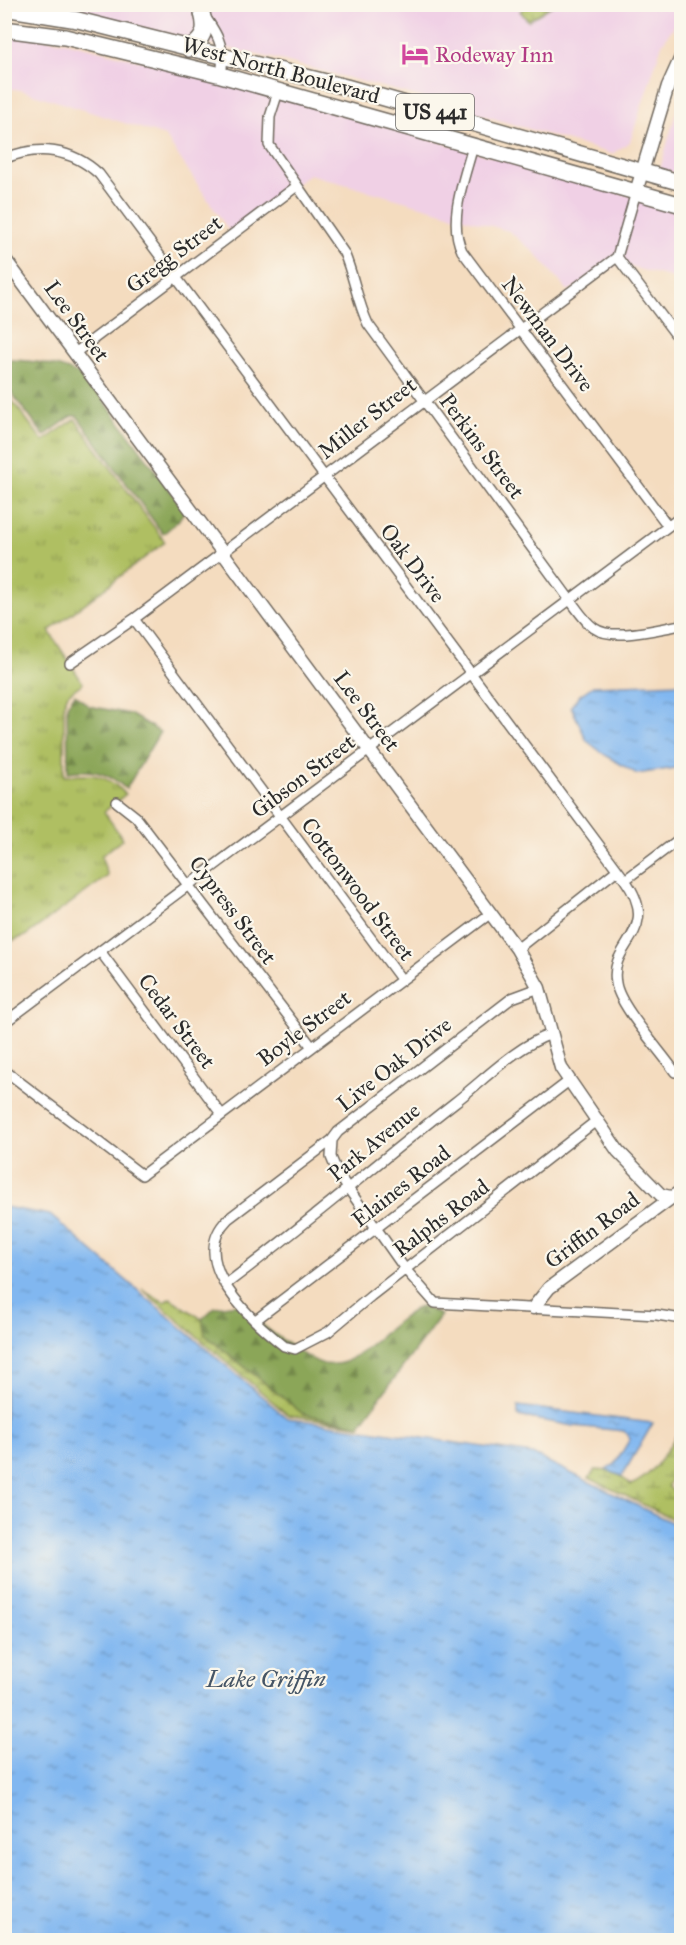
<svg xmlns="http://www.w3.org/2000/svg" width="686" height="1945" font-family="'IM FELL Great Primer',serif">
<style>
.built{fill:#f0d0e5}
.forest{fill:url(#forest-firs);stroke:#5b6842;stroke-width:1.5}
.wetland{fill:url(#wetland-marsh);stroke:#6d7546;stroke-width:1.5}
.park{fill:url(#park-tufts);stroke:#6d7546;stroke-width:1.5}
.water{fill:url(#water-ripples);stroke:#56718e;stroke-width:1.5}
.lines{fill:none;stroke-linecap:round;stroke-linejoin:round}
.minor-casing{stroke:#71695f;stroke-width:12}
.tertiary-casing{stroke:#71695f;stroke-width:15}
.primary-casing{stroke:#71695f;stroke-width:18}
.minor{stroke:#fff;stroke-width:9}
.tertiary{stroke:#fff;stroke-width:12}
.primary{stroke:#fff;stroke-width:15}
.labels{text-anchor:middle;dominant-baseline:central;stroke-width:4.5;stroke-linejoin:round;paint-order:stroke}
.shield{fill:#fbf7ec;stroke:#696865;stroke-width:1.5}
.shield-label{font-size:21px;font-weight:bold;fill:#2b2b2b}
.hotel-label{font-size:22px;fill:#b23c85;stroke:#fbf7ec;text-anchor:start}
.street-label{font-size:22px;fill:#2b2b2b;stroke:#fbf7ec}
.water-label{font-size:24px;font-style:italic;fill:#455566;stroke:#fbf7ec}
</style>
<defs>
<pattern id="forest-firs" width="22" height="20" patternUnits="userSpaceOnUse" patternTransform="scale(1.5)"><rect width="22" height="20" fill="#8ba658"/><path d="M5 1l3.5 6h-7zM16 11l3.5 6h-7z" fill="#728749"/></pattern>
<pattern id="wetland-marsh" width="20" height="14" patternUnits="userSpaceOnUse" patternTransform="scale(1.5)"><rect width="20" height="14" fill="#afbf62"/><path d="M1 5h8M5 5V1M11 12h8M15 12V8" fill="none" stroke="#8f9b51"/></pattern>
<pattern id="park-tufts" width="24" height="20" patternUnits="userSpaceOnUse" patternTransform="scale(1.5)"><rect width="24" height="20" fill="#afbf62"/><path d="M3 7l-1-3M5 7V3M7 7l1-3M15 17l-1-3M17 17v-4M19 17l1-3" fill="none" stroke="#8f9b51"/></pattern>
<pattern id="water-ripples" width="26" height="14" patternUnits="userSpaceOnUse" patternTransform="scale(1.5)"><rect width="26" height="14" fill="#81b7f0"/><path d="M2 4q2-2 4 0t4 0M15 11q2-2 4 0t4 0" fill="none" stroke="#6a95c3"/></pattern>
</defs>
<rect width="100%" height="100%" fill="#fbf7ec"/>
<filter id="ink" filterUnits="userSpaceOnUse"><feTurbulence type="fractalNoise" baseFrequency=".0167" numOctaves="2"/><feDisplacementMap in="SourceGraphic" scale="12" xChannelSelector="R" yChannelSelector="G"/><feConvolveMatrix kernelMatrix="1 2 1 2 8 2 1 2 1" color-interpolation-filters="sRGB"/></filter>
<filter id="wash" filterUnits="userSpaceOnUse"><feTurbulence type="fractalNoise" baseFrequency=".008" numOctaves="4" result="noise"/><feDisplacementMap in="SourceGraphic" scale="24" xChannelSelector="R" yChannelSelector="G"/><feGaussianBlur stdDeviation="1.35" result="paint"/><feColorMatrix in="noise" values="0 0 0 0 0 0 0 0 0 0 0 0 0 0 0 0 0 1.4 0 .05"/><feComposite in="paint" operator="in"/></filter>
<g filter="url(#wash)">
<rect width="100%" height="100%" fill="#f4dcbf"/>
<path class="built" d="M446,4L454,13L465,5L525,4L520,12L528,20L553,5L681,4L682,14L662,44L630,142L612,154L436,101L277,59L205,43L200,24L193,40L50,5Z
M4,33L65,42L220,80L681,210V280L619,264L568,291L535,253L509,231L309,174L231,234L165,136L21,90L5,88Z
M681,95V175L660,169Z"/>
<path class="forest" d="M5,360C35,360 61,364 88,379L185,510L178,521L163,534L77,416H72L44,436L5,384Z
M75,694L89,706L130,714L160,732L126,789C108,772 92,769 68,772L67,705Z
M237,1304C256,1320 300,1357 324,1364C330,1365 342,1364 347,1361C375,1346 393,1320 421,1306L441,1315L360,1425L303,1414L205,1335L202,1319L215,1307Z"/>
<path class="wetland" d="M528,5V4L553,5L528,21L520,11Z
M142,1289L164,1302L170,1298L202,1319L205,1335L303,1414L362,1426L288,1415Z
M681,1429V1470L675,1472L668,1486L681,1500V1523L589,1478L595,1470C610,1470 620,1474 631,1485C658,1473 664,1451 681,1429Z"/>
<path class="park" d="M4,390L43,441L75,419L165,542L49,631L83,683L68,694L64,704V776C94,774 103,772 126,794L104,812L123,839L101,856L108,876L25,936L11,941L4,933Z"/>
<path class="water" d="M681,683V767L637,774L605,755L587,741L571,706L580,695L593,686Z
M5,1207L50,1215L287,1418L532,1454L681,1527V1940H5Z
M518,1406L653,1423L622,1476L606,1470L615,1464L630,1439L624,1431L573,1426L518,1416Z"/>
</g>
<g filter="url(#ink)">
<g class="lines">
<defs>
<path id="minor" d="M196,4C214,29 227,44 221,75
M278,92L270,117L269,145L344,253C354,276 357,301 368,324L570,600C577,609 585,622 594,628C613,642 660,628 682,625
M473,146C465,177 447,220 462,251L668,526
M4,159C38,144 72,149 99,174L625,880C663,933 608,942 616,983C619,1006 661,1051 675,1072
M617,257L682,343
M75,353L297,186
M134,619L401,979
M70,663L134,619L617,257L636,192
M117,802L136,817L312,1047
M625,880L682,837
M517,949L617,870
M100,951L222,1115
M539,988L512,998L338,1132L332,1140L228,1219C185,1261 252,1321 284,1346L295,1349L328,1332L371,1296L596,1121
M4,1023L682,516
M4,1070L142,1175L491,913
M332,1140L331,1157L338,1174L405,1269L435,1303L657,1315L682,1319
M225,1285C303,1227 377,1163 454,1103C484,1080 515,1047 551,1034
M257,1319L569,1081"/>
<path id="tertiary" d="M636,192L668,86L682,55
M4,258L517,949L539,988L561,1068L618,1151L661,1195L671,1197
M533,1308L549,1288L682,1190"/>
<path id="primary" d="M4,8L78,20L346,87L682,183
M4,29L65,37L221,75L682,205
M189,49C204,38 207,31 202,13"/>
</defs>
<use href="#minor" class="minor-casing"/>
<use href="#tertiary" class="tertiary-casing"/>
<use href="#primary" class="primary-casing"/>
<use href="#minor" class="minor"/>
<use href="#tertiary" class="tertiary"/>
<use href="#primary" class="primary"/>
</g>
</g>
<defs>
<symbol id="hotel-bare" viewBox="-9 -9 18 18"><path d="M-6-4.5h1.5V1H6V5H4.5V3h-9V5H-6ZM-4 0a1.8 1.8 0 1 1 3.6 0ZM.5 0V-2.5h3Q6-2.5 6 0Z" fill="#d1479c" stroke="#fbf7ec" stroke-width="2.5" paint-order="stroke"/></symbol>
</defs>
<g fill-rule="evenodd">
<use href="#hotel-bare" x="396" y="35" width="38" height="38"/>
</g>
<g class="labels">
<rect class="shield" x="396" y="94" width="78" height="36" rx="4.5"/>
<g class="shield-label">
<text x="435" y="112">US 441</text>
</g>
<g class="hotel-label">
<text x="435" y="54">Rodeway Inn</text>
</g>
<g class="street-label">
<text transform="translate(281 70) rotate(15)">West North Boulevard</text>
<text transform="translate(174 254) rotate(-37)">Gregg Street</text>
<text transform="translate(77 321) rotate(54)">Lee Street</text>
<text transform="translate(548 334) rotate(53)">Newman Drive</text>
<text transform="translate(367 418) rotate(-38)">Miller Street</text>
<text transform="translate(482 446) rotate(53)">Perkins Street</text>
<text transform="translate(413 563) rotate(53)">Oak Drive</text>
<text transform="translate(367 711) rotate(53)">Lee Street</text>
<text transform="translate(303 776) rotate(-37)">Gibson Street</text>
<text transform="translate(358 889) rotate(53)">Cottonwood Street</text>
<text transform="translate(233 910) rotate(53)">Cypress Street</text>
<text transform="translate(177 1021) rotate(53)">Cedar Street</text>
<text transform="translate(304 1028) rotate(-37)">Boyle Street</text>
<text transform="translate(394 1064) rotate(-38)">Live Oak Drive</text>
<text transform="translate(374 1142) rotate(-39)">Park Avenue</text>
<text transform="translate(401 1186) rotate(-38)">Elaines Road</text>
<text transform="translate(441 1218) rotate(-37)">Ralphs Road</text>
<text transform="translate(592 1230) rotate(-37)">Griffin Road</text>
</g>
<g class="water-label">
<text x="266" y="1679">Lake Griffin</text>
</g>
</g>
<rect width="686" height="1945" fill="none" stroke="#fbf7ec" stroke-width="24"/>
</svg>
